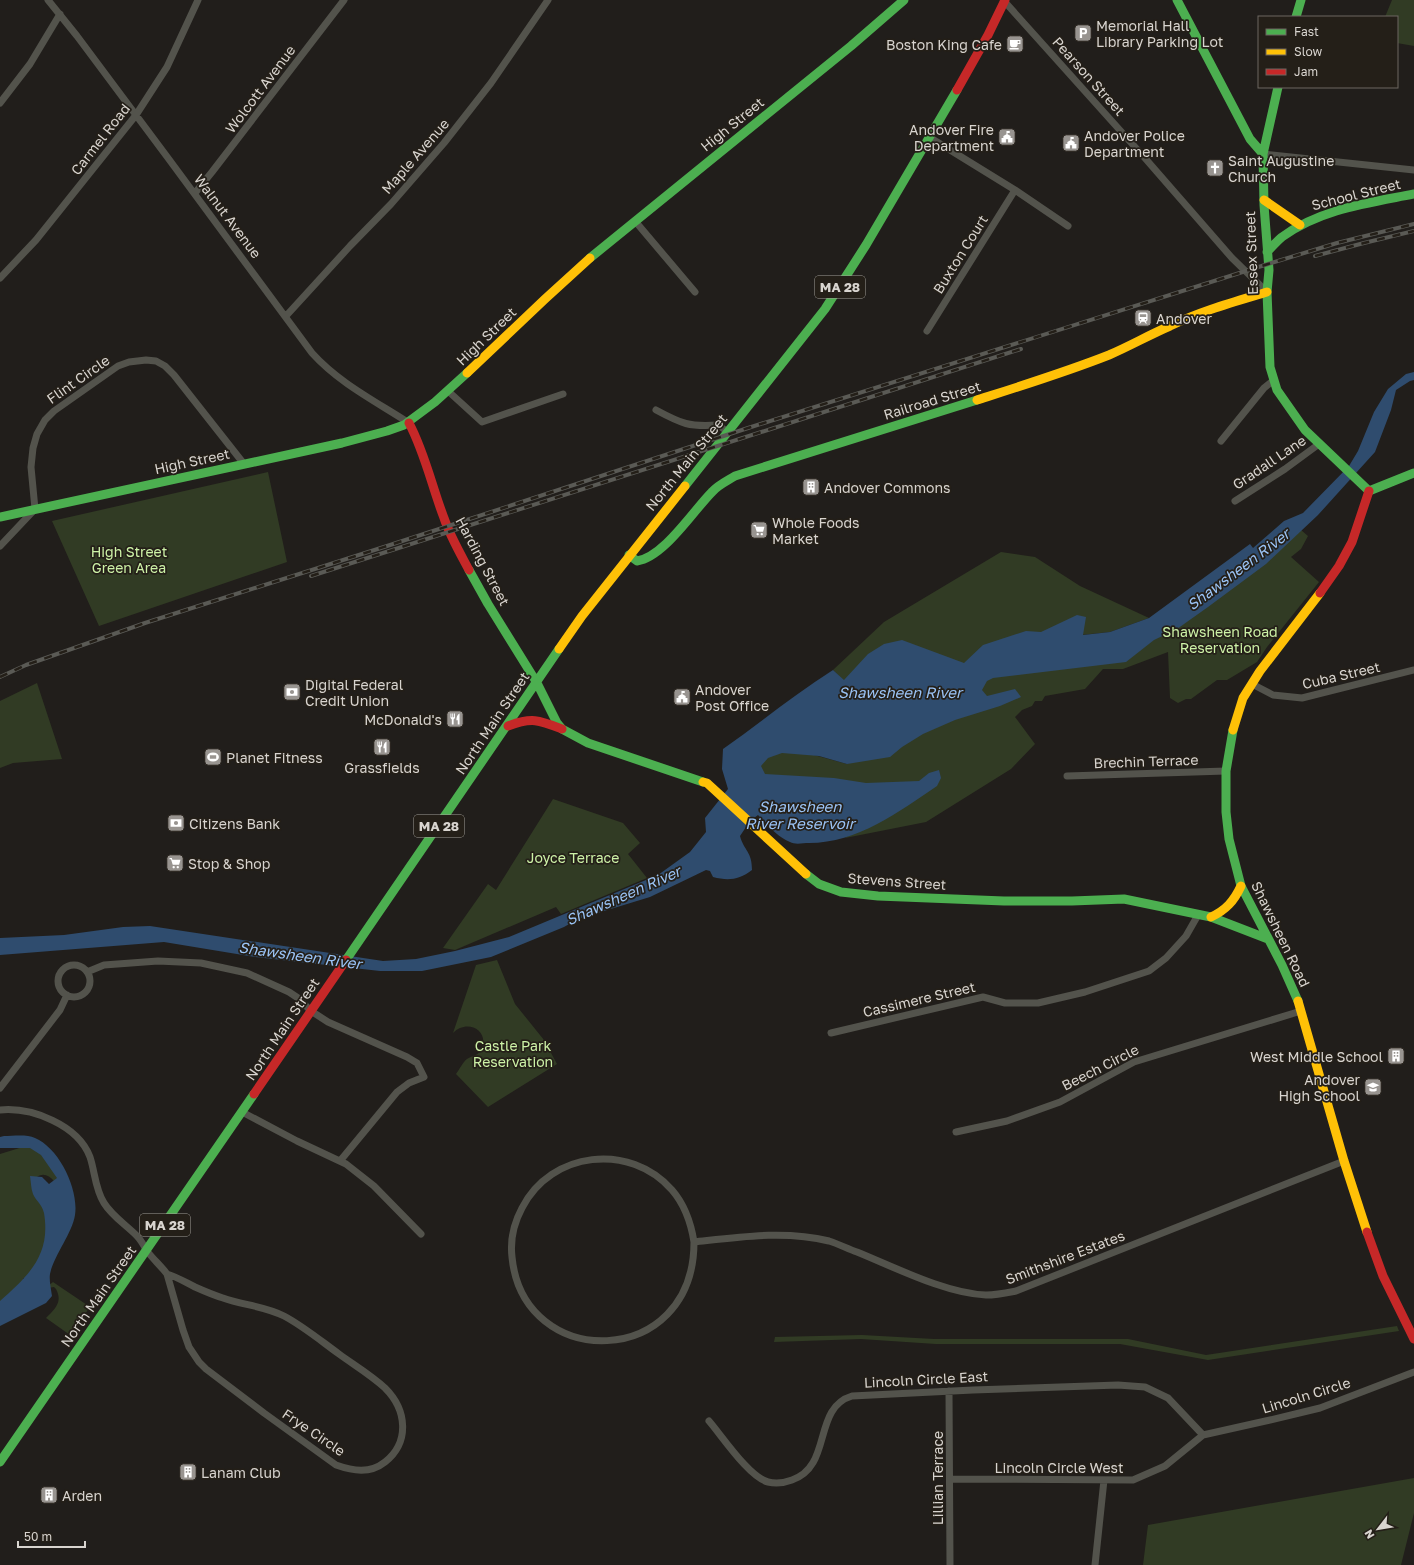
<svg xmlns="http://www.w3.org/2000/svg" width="1414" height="1565" font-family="'Golos Text',sans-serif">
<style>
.green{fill:#313b24}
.water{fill:#2f4c6e}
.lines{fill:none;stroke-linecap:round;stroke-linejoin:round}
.street{stroke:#53534c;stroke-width:7}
.fast{stroke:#4caf50;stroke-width:9}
.slow{stroke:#ffc107;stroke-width:9}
.jam{stroke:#c62828;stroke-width:9}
.rail-casing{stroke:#5a5a55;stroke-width:4}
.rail{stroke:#241f18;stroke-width:2.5;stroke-dasharray:8;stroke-linecap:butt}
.labels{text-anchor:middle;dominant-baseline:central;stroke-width:3.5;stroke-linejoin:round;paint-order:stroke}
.shield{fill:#241f18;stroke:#a29e98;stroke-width:1}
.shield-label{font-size:13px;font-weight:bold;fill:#d8d4cf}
.poi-label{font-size:14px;fill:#d8d4cf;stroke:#241f18;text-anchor:start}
.street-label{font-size:14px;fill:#d8d4cf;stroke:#241f18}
.park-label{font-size:14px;fill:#cdf2a7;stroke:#241f18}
.water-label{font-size:15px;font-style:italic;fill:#9ac3f5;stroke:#241f18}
</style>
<rect width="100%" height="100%" fill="#211e1b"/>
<path class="green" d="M1392,0H1414V46L1397,43V17H1385Z
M268,472L287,562L99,626L52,521Z
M1301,530L1308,536L1301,549L1291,557L1319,582L1267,647L1257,662L1227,680H1217L1191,699H1186L1178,703L1170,698L1168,652L1123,669H1103L1085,689L1045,696L1042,701H1035L1032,706L1022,710L1015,717L1035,744L1011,769L926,822L845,838L861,826L742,765L792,749L847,764L963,691L1001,673L1087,660L1282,548Z
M1001,552L1035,557L1080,586L1149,618L1110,632L1081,635L945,682L858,694L833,670L884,622Z
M37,683L62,759L13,763L0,768V701Z
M553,799L623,823L640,843L628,854L647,878L561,914L556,907L455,950L443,948L488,884L496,890Z
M497,960L515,1004L544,1040L557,1064L488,1107L456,1074C459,1070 463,1062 467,1059C473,1055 479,1056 482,1048C489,1029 466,1019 453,1033L476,965Z
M39,1142L64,1175L54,1181C49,1175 42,1172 36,1178L60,1230L28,1278H23V1281L0,1305V1154Z
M53,1282L90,1307L70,1335L46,1318C55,1309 63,1302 56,1289L54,1287L48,1288V1286Z
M1397,1326L1399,1331L1208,1360L1120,1344H936L861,1339L774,1342L775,1337L862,1335L934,1339H1128L1206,1355Z
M1414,1478V1513L1401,1565H1143L1148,1525Z"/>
<path class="water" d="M1414,372V380L1410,381L1396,390L1391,410L1375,452L1318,515L1266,564L1208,607L1177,629L1154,640L1126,662L993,678L987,681L982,690L987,696L1015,689L1021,697L1000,706L955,720L923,734L902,747L890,757L847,764L819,756L782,753L768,758L761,766L765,774L834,778L866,783L919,781L929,773L939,770L941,778L937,786C898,812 858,843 809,843C803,843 795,845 790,842C778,837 767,825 758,815L750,821L740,836C744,851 752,851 752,870C739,880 728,881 713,877L710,871L706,870L650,897L578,919L564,927L491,957L422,971H380L255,957L164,942L0,955V938L64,935L123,927L150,926L383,961L416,959L455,951L509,937L658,875L690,852L706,832L705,818L728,789L722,769L723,749C760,723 795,694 833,670L844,680L868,654L884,644L902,640L964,663L983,645L1026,631L1041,632L1077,615L1086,617L1083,635L1110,632L1149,618L1250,544L1253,548L1284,521L1303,513L1349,466L1358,451L1374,412L1388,389L1406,374Z
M4,1136C13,1136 27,1134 35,1138C59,1148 79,1189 75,1215C72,1234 54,1255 50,1274C49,1280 51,1289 52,1296L46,1303L0,1326V1301C29,1275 51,1255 44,1213C42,1204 36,1201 33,1194C31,1189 31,1182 30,1176L42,1177L49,1184L57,1178L41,1155L30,1148H0V1137Z"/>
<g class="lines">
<path class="street" d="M48,0L77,36L168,158L312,353C339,383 375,401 409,423
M1004,1L1144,157L1232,258L1267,292
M0,103L30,64L60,14
M929,137L1015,190L1068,226
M1263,154L1414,170
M195,193L212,172L344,0
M635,221L695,292
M0,278L36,240L136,115L167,67L198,0
M286,316L350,246L391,204L444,143L491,83L548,0
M927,331L1015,190
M448,391L482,422L563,394
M656,410C682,424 689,427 718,425L728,432
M1221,441L1264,388L1274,380
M1235,501L1285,469L1319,444
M0,546L35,509L31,467L33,448L37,434L45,420L54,411L118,366L129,362L146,360L156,361L165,366L174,375L244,464
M1252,684L1273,695L1302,698L1414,670
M1067,776L1226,771
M58 981a16 16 0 1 1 32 0a16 16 0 1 1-32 0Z
M87,972L104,965L158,961L201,963L247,973L289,992L298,998L311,1011L328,1022L407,1057L417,1063L424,1077L409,1083L397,1092L340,1161
M831,1033L983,997L1005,1003H1038L1085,992L1149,971L1166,958L1186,936L1198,915
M0,1088L60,1010L67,995
M0,1110C32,1107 78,1125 90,1157C95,1172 95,1189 104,1203C112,1216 126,1225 137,1236C141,1240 144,1246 147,1251C153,1259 161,1266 167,1274
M242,1112L297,1141L346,1164L374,1186L421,1234
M956,1132L1007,1121L1060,1102L1134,1062L1301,1011
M694,1242C691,1223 685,1205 672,1190C630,1142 551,1151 522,1208C514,1223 510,1240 512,1257C523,1372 694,1370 694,1242C739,1237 785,1230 829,1241C839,1244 848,1249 857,1252C894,1267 947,1294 986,1295C997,1295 1006,1293 1016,1291L1344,1161
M167,1274C177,1277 185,1282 195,1287C204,1291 213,1295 223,1298C242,1305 265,1306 284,1316C303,1326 321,1341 339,1354C354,1365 371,1375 385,1388C407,1410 410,1442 385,1462C370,1474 353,1471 336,1465L264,1413L206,1369L199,1362L189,1347L183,1330Z
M949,1391L950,1565
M709,1421C722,1436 749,1477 768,1482C776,1484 784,1483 792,1480C833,1466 812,1408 852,1396L973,1390L1118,1385L1145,1387L1168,1398L1203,1435
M950,1479L1133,1480L1165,1466L1203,1435L1270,1420L1320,1408L1414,1372
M1095,1565L1104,1480"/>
<path class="fast" d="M1177,0L1250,139L1263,154
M1296,17L1301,0
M1278,87L1263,154L1264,205L1269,270L1267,292L1270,367L1277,390L1305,430L1369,491
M1267,252C1272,247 1277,241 1282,237C1320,209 1369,203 1414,194
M590,258L851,46L904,0
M685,486L825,309L866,245L957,90
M1369,491L1414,473
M0,517L342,443L387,431L404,425L435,402L467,373
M629,555L637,561C664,557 693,511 712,492C718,485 727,481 735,476L977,400
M469,570L488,604L537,683L557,723L562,729L588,743L703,782
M1233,730L1226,771V812L1229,839L1241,886L1282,965L1298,1001
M806,874L819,884L841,892L878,896L1004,901H1072L1124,899L1211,917L1268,939
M346,960L559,649
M0,1462L254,1094"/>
<path class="slow" d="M1264,200L1300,225
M467,373L545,299L590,258
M977,400C1021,386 1066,372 1109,355C1130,346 1149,335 1170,326C1201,311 1234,302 1267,292
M559,649L582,616L685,486
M1233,730L1243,698L1260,671L1320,593
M703,782L707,783L806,874
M1211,917C1226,910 1234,901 1241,886
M1298,1001L1344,1161L1367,1232"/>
<path class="jam" d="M957,90L988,35L1005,0
M409,423C425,453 432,487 444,518C450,536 460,553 469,570
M1320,593L1339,566L1352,542L1369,491
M508,726C532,717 539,720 562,729
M254,1094L346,960
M1367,1232L1383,1276L1414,1339"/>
<defs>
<path id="rail" d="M1315,256L1364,243L1414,231
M311,576L1021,349
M0,677L26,665L145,623L387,546L748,428L1268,264L1337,243L1414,224"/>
</defs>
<use href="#rail" class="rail-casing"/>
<use href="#rail" class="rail"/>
</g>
<defs>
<symbol id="parking-square" viewBox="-11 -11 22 22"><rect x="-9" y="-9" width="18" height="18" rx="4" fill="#989490" stroke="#241f18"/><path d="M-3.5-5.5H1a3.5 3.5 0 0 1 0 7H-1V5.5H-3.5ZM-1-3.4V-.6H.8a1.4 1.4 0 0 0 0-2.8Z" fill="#fff"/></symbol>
<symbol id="cafe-square" viewBox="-11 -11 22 22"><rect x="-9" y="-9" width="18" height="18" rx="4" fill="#989490" stroke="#241f18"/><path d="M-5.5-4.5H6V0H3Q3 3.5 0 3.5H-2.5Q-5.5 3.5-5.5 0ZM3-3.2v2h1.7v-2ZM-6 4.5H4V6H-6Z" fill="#fff"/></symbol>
<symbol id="civic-square" viewBox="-11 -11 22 22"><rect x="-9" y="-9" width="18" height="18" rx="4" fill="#989490" stroke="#241f18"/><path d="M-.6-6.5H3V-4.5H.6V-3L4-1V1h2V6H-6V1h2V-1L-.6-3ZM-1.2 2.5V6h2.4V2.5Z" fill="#fff"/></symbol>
<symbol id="church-square" viewBox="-11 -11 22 22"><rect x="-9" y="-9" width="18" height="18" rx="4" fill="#989490" stroke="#241f18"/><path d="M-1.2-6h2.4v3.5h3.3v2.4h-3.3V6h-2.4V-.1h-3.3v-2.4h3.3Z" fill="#fff"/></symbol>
<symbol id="station-square" viewBox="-11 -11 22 22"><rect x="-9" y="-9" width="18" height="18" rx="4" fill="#989490" stroke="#241f18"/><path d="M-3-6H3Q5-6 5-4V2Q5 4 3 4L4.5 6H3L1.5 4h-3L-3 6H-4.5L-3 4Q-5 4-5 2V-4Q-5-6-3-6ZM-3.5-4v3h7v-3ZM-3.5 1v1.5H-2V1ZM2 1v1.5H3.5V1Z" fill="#fff"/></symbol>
<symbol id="building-square" viewBox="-11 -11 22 22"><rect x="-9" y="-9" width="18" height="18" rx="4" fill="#989490" stroke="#241f18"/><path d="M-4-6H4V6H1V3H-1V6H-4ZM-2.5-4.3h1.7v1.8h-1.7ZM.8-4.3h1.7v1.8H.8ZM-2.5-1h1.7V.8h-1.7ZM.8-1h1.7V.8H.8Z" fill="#fff"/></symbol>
<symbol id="supermarket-square" viewBox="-11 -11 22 22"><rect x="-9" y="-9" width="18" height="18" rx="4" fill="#989490" stroke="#241f18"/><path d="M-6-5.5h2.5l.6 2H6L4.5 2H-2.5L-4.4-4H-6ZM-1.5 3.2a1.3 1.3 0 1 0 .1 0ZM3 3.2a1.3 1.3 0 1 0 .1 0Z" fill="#fff"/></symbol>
<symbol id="bank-square" viewBox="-11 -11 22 22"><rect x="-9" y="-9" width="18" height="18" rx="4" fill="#989490" stroke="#241f18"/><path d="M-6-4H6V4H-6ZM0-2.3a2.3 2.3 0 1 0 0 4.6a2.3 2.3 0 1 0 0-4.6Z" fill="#fff"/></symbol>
<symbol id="restaurant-square" viewBox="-11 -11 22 22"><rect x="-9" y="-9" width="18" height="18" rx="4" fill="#989490" stroke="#241f18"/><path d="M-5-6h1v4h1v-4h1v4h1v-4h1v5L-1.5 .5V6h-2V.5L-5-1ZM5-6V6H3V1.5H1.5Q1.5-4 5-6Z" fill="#fff"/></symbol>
<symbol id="stadium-square" viewBox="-11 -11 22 22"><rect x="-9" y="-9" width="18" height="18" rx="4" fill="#989490" stroke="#241f18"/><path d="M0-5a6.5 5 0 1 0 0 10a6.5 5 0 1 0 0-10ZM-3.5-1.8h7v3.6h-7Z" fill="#fff"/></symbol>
<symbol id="school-square" viewBox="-11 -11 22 22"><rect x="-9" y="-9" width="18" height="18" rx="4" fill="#989490" stroke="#241f18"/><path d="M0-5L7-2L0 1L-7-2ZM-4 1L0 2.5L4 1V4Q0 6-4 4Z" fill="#fff"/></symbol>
</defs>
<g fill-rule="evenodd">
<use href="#parking-square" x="1073" y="23" width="20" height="20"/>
<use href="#cafe-square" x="1005" y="34" width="20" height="20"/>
<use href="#civic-square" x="997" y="127" width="20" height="20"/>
<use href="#civic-square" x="1061" y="133" width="20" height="20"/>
<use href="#church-square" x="1205" y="158" width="20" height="20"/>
<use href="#station-square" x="1133" y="308" width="20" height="20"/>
<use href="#building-square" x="801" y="477" width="20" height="20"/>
<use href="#supermarket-square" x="749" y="520" width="20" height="20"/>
<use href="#bank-square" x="282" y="682" width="20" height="20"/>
<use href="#civic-square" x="672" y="687" width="20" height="20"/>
<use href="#restaurant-square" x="445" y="709" width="20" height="20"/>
<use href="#restaurant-square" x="372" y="737" width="20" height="20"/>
<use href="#stadium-square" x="203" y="747" width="20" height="20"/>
<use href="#bank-square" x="166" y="813" width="20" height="20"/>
<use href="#supermarket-square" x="165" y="853" width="20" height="20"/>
<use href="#building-square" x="1386" y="1046" width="20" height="20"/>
<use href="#school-square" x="1363" y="1077" width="20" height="20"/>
<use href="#building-square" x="178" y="1462" width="20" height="20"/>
<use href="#building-square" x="39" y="1485" width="20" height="20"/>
</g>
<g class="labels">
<g class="shield">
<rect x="815" y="276" width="50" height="22" rx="3"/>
<rect x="414" y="815" width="50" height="22" rx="3"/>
<rect x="140" y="1214" width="50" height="22" rx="3"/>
</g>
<g class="shield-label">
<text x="840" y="287">MA 28</text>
<text x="439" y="826">MA 28</text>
<text x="165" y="1225">MA 28</text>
</g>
<g class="poi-label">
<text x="1096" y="25">Memorial Hall<tspan x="1096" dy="16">Library Parking Lot</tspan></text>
<text x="1002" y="44" text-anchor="end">Boston King Cafe</text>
<text x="994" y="129" text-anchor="end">Andover Fire<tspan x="994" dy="16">Department</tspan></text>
<text x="1084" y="135">Andover Police<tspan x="1084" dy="16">Department</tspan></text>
<text x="1228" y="160">Saint Augustine<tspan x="1228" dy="16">Church</tspan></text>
<text x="1156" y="318">Andover</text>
<text x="824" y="487">Andover Commons</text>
<text x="772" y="522">Whole Foods<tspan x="772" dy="16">Market</tspan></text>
<text x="305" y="684">Digital Federal<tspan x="305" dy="16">Credit Union</tspan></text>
<text x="695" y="689">Andover<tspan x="695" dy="16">Post Office</tspan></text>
<text x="442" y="719" text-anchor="end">McDonald's</text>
<text x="226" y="757">Planet Fitness</text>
<text x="382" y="767" text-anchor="middle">Grassfields</text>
<text x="189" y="823">Citizens Bank</text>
<text x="188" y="863">Stop &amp; Shop</text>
<text x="1383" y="1056" text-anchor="end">West Middle School</text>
<text x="1360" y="1079" text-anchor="end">Andover<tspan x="1360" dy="16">High School</tspan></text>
<text x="201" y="1472">Lanam Club</text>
<text x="62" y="1495">Arden</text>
</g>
<g class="street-label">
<text transform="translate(1089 76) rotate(48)">Pearson Street</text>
<text transform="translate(260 89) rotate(-53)">Wolcott Avenue</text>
<text transform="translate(732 124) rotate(-39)">High Street</text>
<text transform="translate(100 139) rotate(-52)">Carmel Road</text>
<text transform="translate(415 156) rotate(-49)">Maple Avenue</text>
<text transform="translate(1356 194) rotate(-14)">School Street</text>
<text transform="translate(228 216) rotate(53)">Walnut Avenue</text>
<text transform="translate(1251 253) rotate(-92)">Essex Street</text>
<text transform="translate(960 254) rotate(-58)">Buxton Court</text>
<text transform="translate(486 336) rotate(-44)">High Street</text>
<text transform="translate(78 379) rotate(-35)">Flint Circle</text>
<text transform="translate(932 400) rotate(-17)">Railroad Street</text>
<text transform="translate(192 461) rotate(-12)">High Street</text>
<text transform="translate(686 462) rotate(-51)">North Main Street</text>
<text transform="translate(1269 462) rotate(-34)">Gradall Lane</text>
<text transform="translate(483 561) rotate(62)">Harding Street</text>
<text transform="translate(1341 675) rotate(-13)">Cuba Street</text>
<text transform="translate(492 723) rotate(-56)">North Main Street</text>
<text transform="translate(1146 761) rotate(-2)">Brechin Terrace</text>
<text transform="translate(897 881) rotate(4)">Stevens Street</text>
<text transform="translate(1281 934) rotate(64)">Shawsheen Road</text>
<text transform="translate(919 999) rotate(-13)">Cassimere Street</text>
<text transform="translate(282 1029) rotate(-56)">North Main Street</text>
<text transform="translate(1100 1067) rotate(-27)">Beech Circle</text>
<text transform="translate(1065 1257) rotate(-21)">Smithshire Estates</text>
<text transform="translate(98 1296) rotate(-55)">North Main Street</text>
<text transform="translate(926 1379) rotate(-3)">Lincoln Circle East</text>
<text transform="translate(1306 1395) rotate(-17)">Lincoln Circle</text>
<text transform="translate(314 1432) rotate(34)">Frye Circle</text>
<text x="1059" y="1467">Lincoln Circle West</text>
<text transform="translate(937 1478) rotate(-90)">Lillian Terrace</text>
</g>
<g class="park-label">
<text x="129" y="551">High Street<tspan x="129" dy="16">Green Area</tspan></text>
<text x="1220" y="631">Shawsheen Road<tspan x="1220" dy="16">Reservation</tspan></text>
<text x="573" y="857">Joyce Terrace</text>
<text x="513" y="1045">Castle Park<tspan x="513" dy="16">Reservation</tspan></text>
</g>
<g class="water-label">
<text transform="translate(1238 569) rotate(-37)">Shawsheen River</text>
<text x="900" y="692">Shawsheen River</text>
<text x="800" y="806">Shawsheen<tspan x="800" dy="17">River Reservoir</tspan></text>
<text transform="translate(623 895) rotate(-24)">Shawsheen River</text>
<text transform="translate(300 955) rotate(8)">Shawsheen River</text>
</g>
</g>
<rect x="1258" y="16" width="140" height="72" fill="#241f18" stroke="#6c6761"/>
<rect x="1266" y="29" width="20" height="6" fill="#4caf50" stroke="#6c6761"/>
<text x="1294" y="36" font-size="12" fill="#d8d4cf">Fast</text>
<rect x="1266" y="49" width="20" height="6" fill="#ffc107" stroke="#6c6761"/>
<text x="1294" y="56" font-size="12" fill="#d8d4cf">Slow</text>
<rect x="1266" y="69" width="20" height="6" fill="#c62828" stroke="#6c6761"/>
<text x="1294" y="76" font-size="12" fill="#d8d4cf">Jam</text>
<g transform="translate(1378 1529) rotate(239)" stroke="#241f18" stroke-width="3" paint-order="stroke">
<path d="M0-3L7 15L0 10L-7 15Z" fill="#d8d4cf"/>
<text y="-6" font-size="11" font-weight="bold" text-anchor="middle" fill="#d8d4cf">N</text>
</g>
<path d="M18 1541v6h67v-6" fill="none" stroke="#d8d4cf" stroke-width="2"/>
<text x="24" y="1541" font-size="12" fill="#d8d4cf" stroke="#241f18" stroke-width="3" paint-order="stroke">50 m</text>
</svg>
